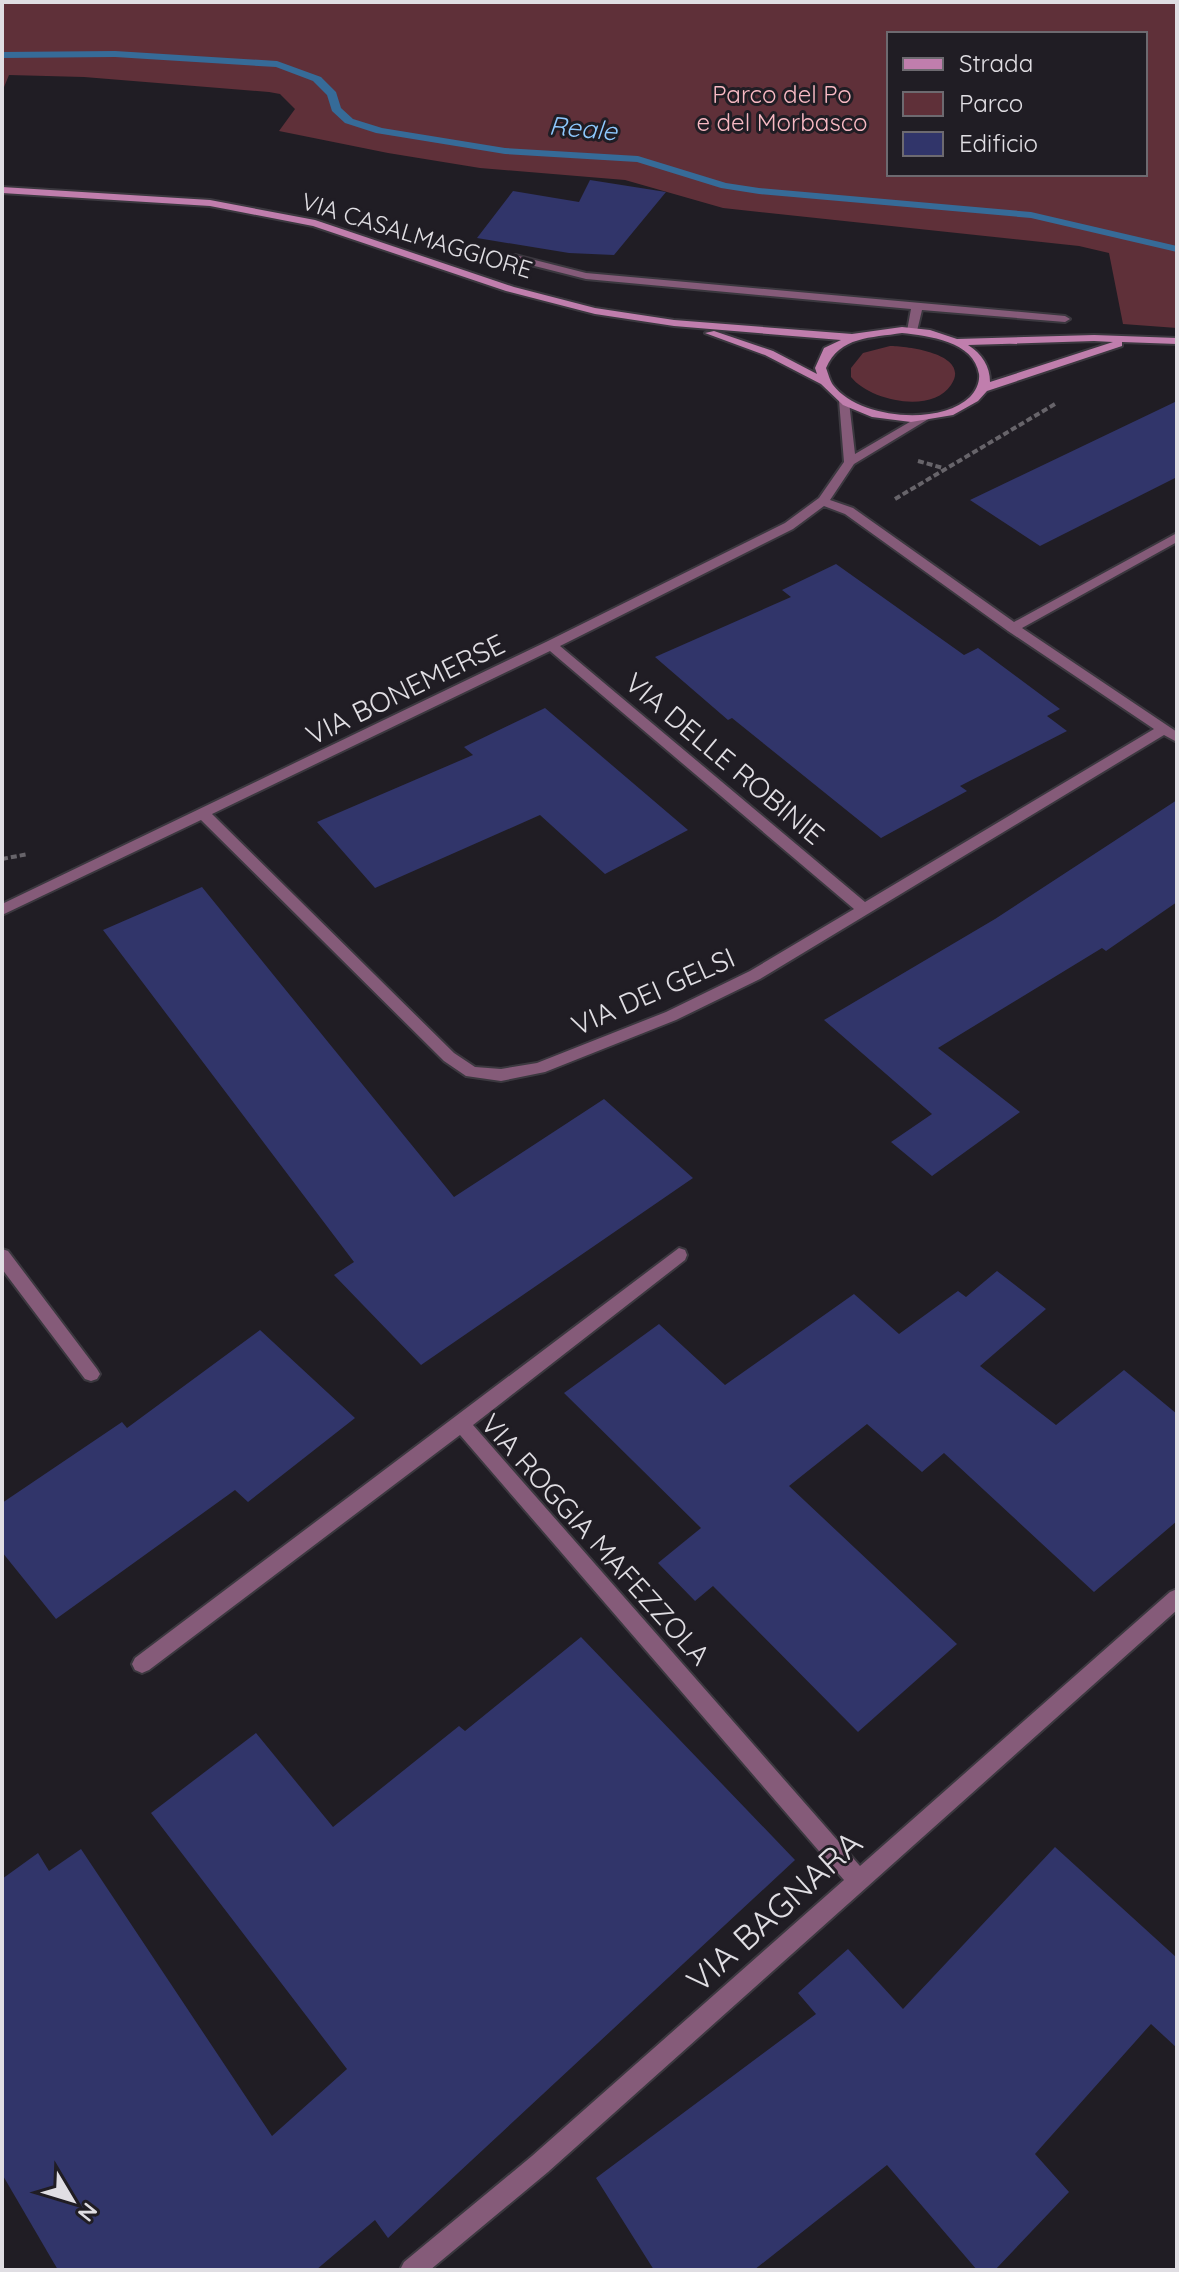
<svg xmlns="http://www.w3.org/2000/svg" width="1179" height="2272" font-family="Quicksand,sans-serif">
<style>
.green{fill:#5f3039;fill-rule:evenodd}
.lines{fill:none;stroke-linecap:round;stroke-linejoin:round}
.stream{fill:#366b98;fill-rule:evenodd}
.building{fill:#31356a}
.lane-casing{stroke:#3b383f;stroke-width:4}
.street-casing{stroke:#3b383f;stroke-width:4}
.secondary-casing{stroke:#3b383f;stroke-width:4}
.path{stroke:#67646a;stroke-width:4;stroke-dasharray:6 3;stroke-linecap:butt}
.lane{fill:#855b79;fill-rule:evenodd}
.street{fill:#855b79;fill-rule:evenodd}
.secondary{fill:#c07ead;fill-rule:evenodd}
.labels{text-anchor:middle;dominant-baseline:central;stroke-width:6;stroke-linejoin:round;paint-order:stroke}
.far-park-label{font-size:24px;fill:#f8b9c3;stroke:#201d24}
.far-street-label{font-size:24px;fill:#e0dee3;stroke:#201d24}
.far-water-label{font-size:26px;font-style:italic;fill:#8ec8fe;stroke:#201d24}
.street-label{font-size:28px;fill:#e0dee3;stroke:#201d24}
.near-street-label{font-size:34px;fill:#e0dee3;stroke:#201d24}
</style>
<rect width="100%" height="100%" fill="#201d24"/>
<path class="green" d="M2,2H1177V328L1123,324L1109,253L1079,246L723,208L625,180L480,168L388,153L279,131L295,109L280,94L269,92L84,77L9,75L2,92ZM889,34H1145V174H889Z
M890,346C907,346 972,354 951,385C932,414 870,401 851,377V368L863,353Z"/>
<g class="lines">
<path class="stream" d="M115,51L277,61L321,77L336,92L341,108L353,119L382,128L505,148L638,156L726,183L759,188L1031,212L1177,246V252L1031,218L759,194L721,188L637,162L505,154L376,133L345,123L332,111L327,95L313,81L276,67L115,57L2,58V52Z"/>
</g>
<path class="building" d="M590,180L666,192L614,255L569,253L477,238L513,191L579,202Z
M1177,401V477L1040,546L970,500Z
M836,564L964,655L978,648L1060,709L1047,716L1067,731L960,786L967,791L881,838L732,718L728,720L655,657L791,597L782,590Z
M545,708L688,830L605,874L540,815L375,888L317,822L473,755L464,747Z
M1177,800V902L1106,951L1102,948L938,1048L1020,1112L932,1176L891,1142L932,1114L824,1020L995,919Z
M202,887L454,1197L604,1099L693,1178L421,1365L334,1275L354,1262L103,930Z
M997,1271L1046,1309L980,1366L1056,1425L1124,1370L1177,1414V1521L1094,1592L944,1453L922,1472L867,1424L789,1486L957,1644L858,1732L713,1586L695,1601L658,1563L701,1528L564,1393L659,1324L725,1385L854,1294L899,1334L958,1291L966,1297Z
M260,1330L355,1418L248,1502L235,1490L56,1619L2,1552V1503L122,1422L127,1428Z
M581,1637L795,1860L388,2238L375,2220L316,2270H58L2,2174V1879L38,1853L49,1871L81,1849L272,2136L347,2069L151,1813L256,1733L333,1827L459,1726L465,1731Z
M1055,1847L1177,1958V2048L1151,2024L1035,2154L1069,2192L995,2270H977L887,2165L754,2270H654L596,2178L816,2014L798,1993L848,1949L903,2009Z"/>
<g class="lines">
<defs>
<path id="lane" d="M515,255L586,273L1065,316L1070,319L1065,322L922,310L917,331L912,334L907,331L911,309L586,279L511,260L510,258Z"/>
<path id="street" d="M839,400L849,402L855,454L920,416L930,418L854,464L830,500L853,508L1014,622L1177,533V542L1022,628L1177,732V742L1164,735L760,979L676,1020L545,1072L501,1081L466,1076L444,1061L201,820L2,915V904L546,642L785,523L819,498L844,462ZM824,506L845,514L1008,631L1154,729L865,902L560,646L793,529ZM550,651L854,909L750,971L666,1012L537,1063L501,1069L475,1067L454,1053L212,814Z
M679,1248L685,1250L687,1255L685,1260L473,1425L860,1866L1170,1592L1177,1589V1610L548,2172L430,2270H400L404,2262L532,2156L844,1880L460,1435L149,1670L142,1673L135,1670L132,1664L135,1658Z
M2,1249L8,1251L97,1369L100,1374L97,1379L91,1381L85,1379L2,1269Z"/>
<path id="secondary" d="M2,187L210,200L315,220L514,287L595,308L674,320L852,334L902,327L930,330L957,339L1094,335L1177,338V344L1122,342V346L987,391L978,401L953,415L911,422L872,417L843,405L821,384L765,355L705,333L714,331L773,351L817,374L815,368L824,348L841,340L674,326L595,314L506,291L313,226L210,206L2,193ZM902,333C928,336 974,341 979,374C980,382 976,391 970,397C940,426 859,419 833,385C830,381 828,373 826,368C840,336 871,338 902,333ZM1094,341L1113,342L990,382C990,366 982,354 968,345Z"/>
</defs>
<use href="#lane" class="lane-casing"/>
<use href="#street" class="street-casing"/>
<use href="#secondary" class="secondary-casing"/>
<path class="path" d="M918,461L943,468
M895,499L1055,404
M2,859L28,854"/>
<use href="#lane" class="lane"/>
<use href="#street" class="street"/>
<use href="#secondary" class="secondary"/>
</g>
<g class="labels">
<g class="far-park-label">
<text x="782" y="94">Parco del Po<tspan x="782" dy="28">e del Morbasco</tspan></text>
</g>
<g class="far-street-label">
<text transform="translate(417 235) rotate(17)">VIA CASALMAGGIORE</text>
</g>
<g class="far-water-label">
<text transform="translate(583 128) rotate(5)">Reale</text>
</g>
<g class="street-label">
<text transform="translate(405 689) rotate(-26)">VIA BONEMERSE</text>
<text transform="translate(725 758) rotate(40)">VIA DELLE ROBINIE</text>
<text transform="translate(653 991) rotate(-24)">VIA DEI GELSI</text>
<text transform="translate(596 1539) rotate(48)">VIA ROGGIA MAFEZZOLA</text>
</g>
<g class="near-street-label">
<text transform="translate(774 1911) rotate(-42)">VIA BAGNARA</text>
</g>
</g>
<rect width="1179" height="2272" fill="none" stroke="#e0dee3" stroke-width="8"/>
<rect x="887" y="32" width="260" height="144" fill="#201d24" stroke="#6d6a70" stroke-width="2"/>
<rect x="903" y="58" width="40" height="12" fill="#c07ead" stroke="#6d6a70" stroke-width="2"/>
<text x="959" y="72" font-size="24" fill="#e0dee3">Strada</text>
<rect x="903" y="92" width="40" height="24" fill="#5f3039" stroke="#6d6a70" stroke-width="2"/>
<text x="959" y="112" font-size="24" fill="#e0dee3">Parco</text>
<rect x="903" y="132" width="40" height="24" fill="#31356a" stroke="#6d6a70" stroke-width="2"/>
<text x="959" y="152" font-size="24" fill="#e0dee3">Edificio</text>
<g transform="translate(72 2200) rotate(128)" stroke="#201d24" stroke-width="6" paint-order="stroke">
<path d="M0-6L14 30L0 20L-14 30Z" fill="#e0dee3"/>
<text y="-12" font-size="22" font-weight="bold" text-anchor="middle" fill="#e0dee3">N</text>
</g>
</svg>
